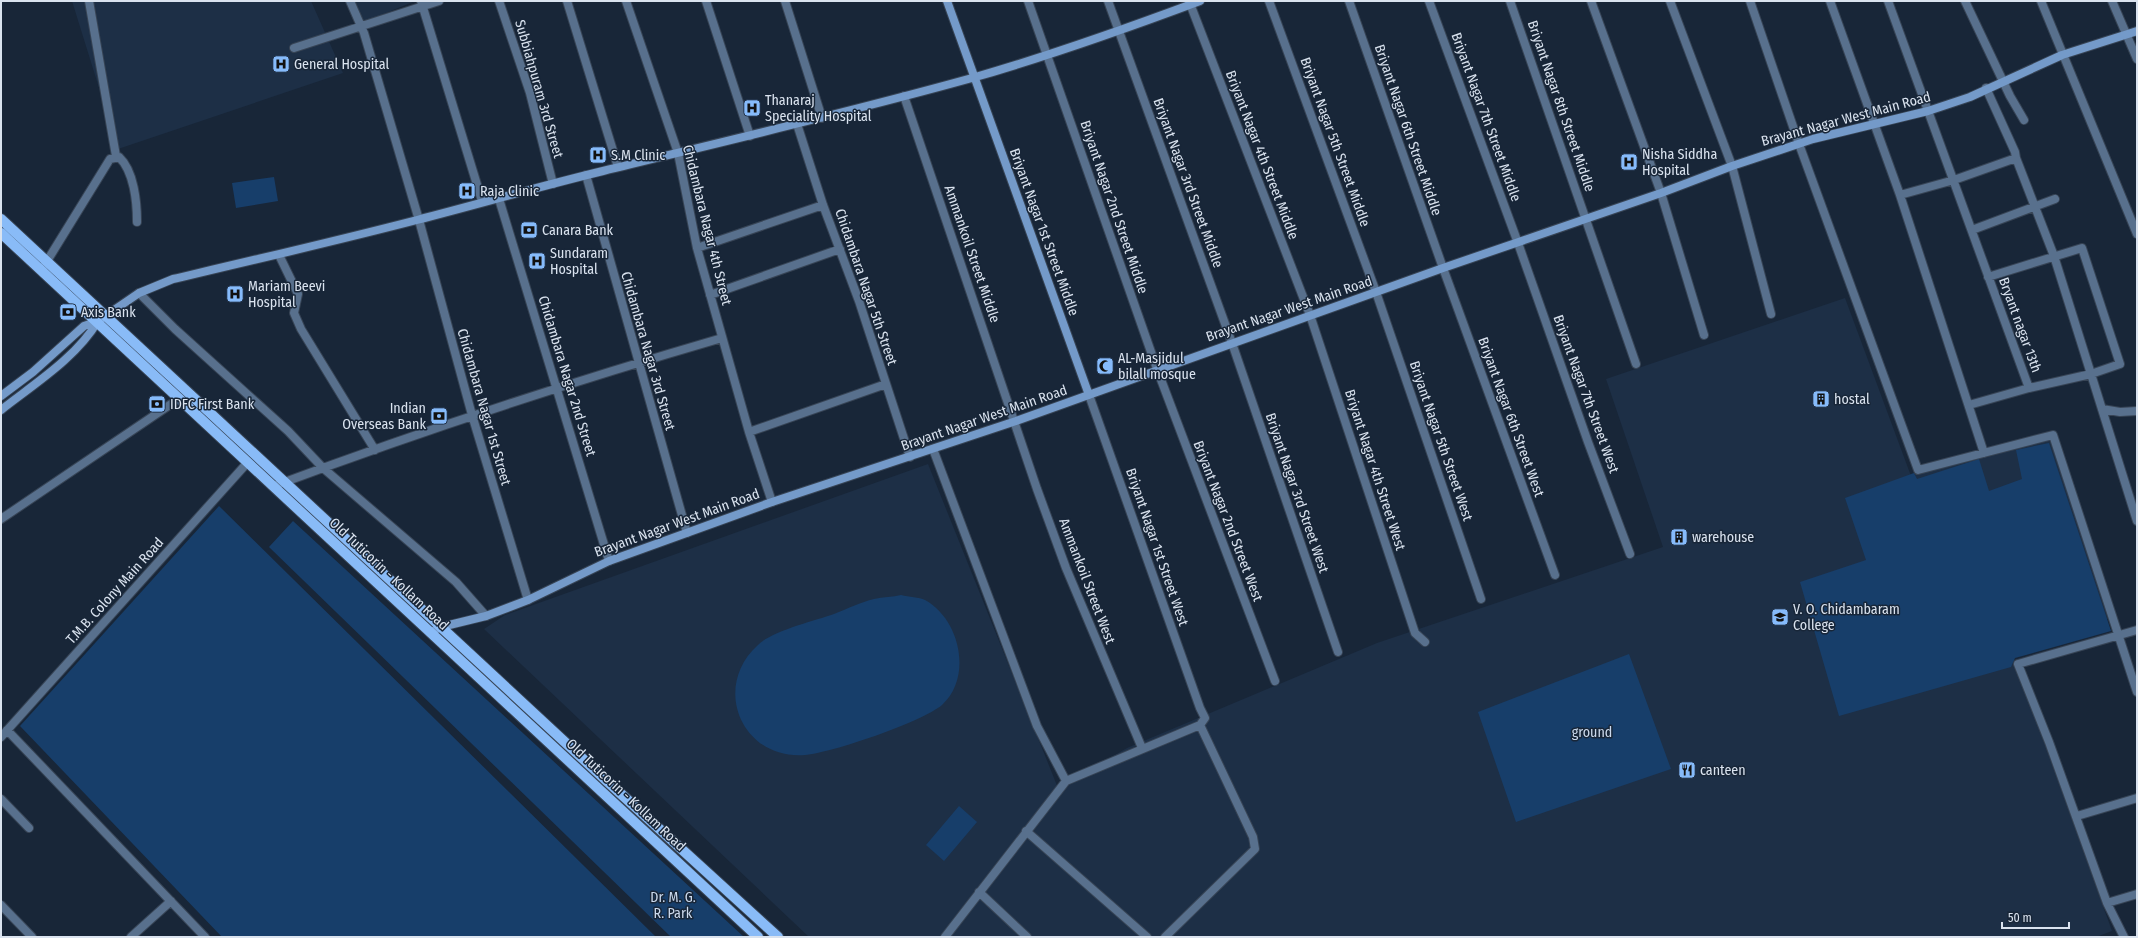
<svg xmlns="http://www.w3.org/2000/svg" width="2138" height="938" font-family="'Fira Sans Condensed',sans-serif">
<style>
.built{fill:#1d2f46}
.green{fill:#173e6a}
.lines{fill:none;stroke-linecap:round;stroke-linejoin:round}
.street-casing{stroke:#374455;stroke-width:10}
.secondary-casing{stroke:#374455;stroke-width:10}
.primary-casing{stroke:#374455;stroke-width:12}
.street{stroke:#58708d;stroke-width:8}
.secondary{stroke:#749ac9;stroke-width:8}
.primary{stroke:#89bbf7;stroke-width:10}
.labels{text-anchor:middle;dominant-baseline:central;stroke-width:3;stroke-linejoin:round;paint-order:stroke}
.poi-label{font-size:14px;fill:#dae3ef;stroke:#182638;text-anchor:start}
.street-label{font-size:14px;fill:#dae3ef;stroke:#182638}
.park-label{font-size:14px;fill:#ccdaed;stroke:#182638}
</style>
<rect width="100%" height="100%" fill="#182638"/>
<path class="built" d="M72,1H311L343,73L118,149Z
M353,1H415L362,23Z
M1845,298L1911,476L2050,438L2108,619L2013,656L2112,931L2096,937H809L484,629L505,615L928,464L1058,788L1127,748L1377,643L1663,547L1606,379Z"/>
<path class="green" d="M274,177L278,201L236,208L232,183Z
M2049,443L2111,631L2015,658L2011,667L1839,716L1800,582L1866,560L1845,498L1914,473L1917,479L1979,459L1989,491L2022,479L2016,450Z
M219,506L656,937H222L20,726Z
M293,521L744,937H671L269,547Z
M901,595C909,597 919,597 925,600C960,619 973,677 942,705C922,722 831,753 805,755C742,760 711,687 758,645C772,631 814,621 834,614C847,609 861,602 874,599C883,597 893,597 901,595Z
M1629,654L1671,769L1516,822L1478,712Z
M959,806L977,822L944,861L926,845Z"/>
<g class="lines">
<defs>
<path id="street" d="M89,1L116,156
M350,1L364,33L419,220L472,415L528,600
M421,1L482,201
M499,1L530,93L553,184
M567,1L618,167
M626,1L678,153L697,248L749,432L772,502
M706,1L750,136
M785,1L822,118
M1028,1L1157,369L1275,681
M1108,1L1232,343L1338,652
M1189,1L1310,315L1415,633L1425,642
M1269,1L1376,292L1481,599
M1349,1L1443,268L1555,575
M1429,1L1518,243L1588,442L1630,554
M1510,1L1636,364
M1591,1L1661,193L1704,335
M1670,1L1732,166L1771,314
M1750,1L1799,144L1918,470L2053,435L2137,692
M1830,1L1900,195L1984,453
M1888,1L2029,388L2091,374L2137,521
M1965,1L2010,96L2024,120
M2041,1L2137,234
M2112,1L2137,59
M294,48L439,1
M1986,88L2015,152L2016,158L2054,256L2091,374L2120,364L2082,248L1988,277
M904,96L1037,489L1066,568L1142,748
M797,124L823,205L859,301L910,457
M586,175L687,533
M1900,195L1954,180L2016,158
M499,199L609,561
M1972,230L2055,199
M697,248L823,205
M279,255L298,294L294,313L301,329L375,450
M44,266L110,159L119,157C134,171 137,202 137,222
M139,293L175,329L288,431L323,468L456,582L486,616
M710,295L840,249
M1969,405L2029,388
M2102,409L2120,412L2137,411
M749,432L886,384
M933,449L1037,726L1066,781
M274,486C421,431 571,382 722,338
M1,519L180,398
M7,730L205,937
M1,737L248,462
M1,799L29,828
M2077,816L2137,798
M1026,831L1147,937
M979,892L1027,937
M2107,903L2137,894
M1,905L32,937
M131,937L171,901
M945,937L1066,781L1200,725L1205,718L1200,708L1089,395
M1165,937L1255,849L1253,837L1200,725
M2124,937L2107,903L2049,742L2018,664L2137,630"/>
<path id="secondary" d="M947,1L1089,395
M1,396L33,372L84,326L98,321L139,293L173,279C254,260 336,241 417,220C479,204 541,186 603,171C726,141 850,112 972,78C1049,56 1125,29 1200,1
M1,410C34,384 76,358 98,321
M431,632L441,627L486,616L528,600L609,561L772,502L1016,421L1443,268L1661,193L1732,166L1813,139L1928,111L1970,97L2062,55L2137,31"/>
<path id="primary" d="M1,219L609,783L778,937
M1,233L758,937"/>
</defs>
<use href="#street" class="street-casing"/>
<use href="#secondary" class="secondary-casing"/>
<use href="#primary" class="primary-casing"/>
<use href="#street" class="street"/>
<use href="#secondary" class="secondary"/>
<use href="#primary" class="primary"/>
</g>
<defs>
<symbol id="hospital-square" viewBox="-11 -11 22 22"><rect x="-9" y="-9" width="18" height="18" rx="4" fill="#86bbfb" stroke="#182638"/><path d="M-5-5h3v3.5h4V-5h3V5h-3V1.5h-4V5h-3Z" fill="#111"/></symbol>
<symbol id="bank-square" viewBox="-11 -11 22 22"><rect x="-9" y="-9" width="18" height="18" rx="4" fill="#86bbfb" stroke="#182638"/><path d="M-6-4H6V4H-6ZM0-2.3a2.3 2.3 0 1 0 0 4.6a2.3 2.3 0 1 0 0-4.6Z" fill="#111"/></symbol>
<symbol id="mosque-square" viewBox="-11 -11 22 22"><rect x="-9" y="-9" width="18" height="18" rx="4" fill="#86bbfb" stroke="#182638"/><path d="M3.5-4.9A6 6 0 1 0 3.5 4.9A5 5 0 1 1 3.5-4.9Z" fill="#111"/></symbol>
<symbol id="building-square" viewBox="-11 -11 22 22"><rect x="-9" y="-9" width="18" height="18" rx="4" fill="#86bbfb" stroke="#182638"/><path d="M-4-6H4V6H1V3H-1V6H-4ZM-2.5-4.3h1.7v1.8h-1.7ZM.8-4.3h1.7v1.8H.8ZM-2.5-1h1.7V.8h-1.7ZM.8-1h1.7V.8H.8Z" fill="#111"/></symbol>
<symbol id="university-square" viewBox="-11 -11 22 22"><rect x="-9" y="-9" width="18" height="18" rx="4" fill="#86bbfb" stroke="#182638"/><path d="M0-5L7-2L0 1L-7-2ZM-4 1L0 2.5L4 1V4Q0 6-4 4Z" fill="#111"/></symbol>
<symbol id="restaurant-square" viewBox="-11 -11 22 22"><rect x="-9" y="-9" width="18" height="18" rx="4" fill="#86bbfb" stroke="#182638"/><path d="M-5-6h1v4h1v-4h1v4h1v-4h1v5L-1.5 .5V6h-2V.5L-5-1ZM5-6V6H3V1.5H1.5Q1.5-4 5-6Z" fill="#111"/></symbol>
</defs>
<g fill-rule="evenodd">
<use href="#hospital-square" x="271" y="54" width="20" height="20"/>
<use href="#hospital-square" x="742" y="98" width="20" height="20"/>
<use href="#hospital-square" x="588" y="145" width="20" height="20"/>
<use href="#hospital-square" x="1619" y="152" width="20" height="20"/>
<use href="#hospital-square" x="457" y="181" width="20" height="20"/>
<use href="#bank-square" x="519" y="220" width="20" height="20"/>
<use href="#hospital-square" x="527" y="251" width="20" height="20"/>
<use href="#hospital-square" x="225" y="284" width="20" height="20"/>
<use href="#bank-square" x="58" y="302" width="20" height="20"/>
<use href="#mosque-square" x="1095" y="356" width="20" height="20"/>
<use href="#building-square" x="1811" y="389" width="20" height="20"/>
<use href="#bank-square" x="147" y="394" width="20" height="20"/>
<use href="#bank-square" x="429" y="406" width="20" height="20"/>
<use href="#building-square" x="1669" y="527" width="20" height="20"/>
<use href="#university-square" x="1770" y="607" width="20" height="20"/>
<use href="#restaurant-square" x="1677" y="760" width="20" height="20"/>
</g>
<g class="labels">
<g class="poi-label">
<text x="294" y="64">General Hospital</text>
<text x="765" y="100">Thanaraj<tspan x="765" dy="16">Speciality Hospital</tspan></text>
<text x="1642" y="154">Nisha Siddha<tspan x="1642" dy="16">Hospital</tspan></text>
<text x="611" y="155">S.M Clinic</text>
<text x="480" y="191">Raja Clinic</text>
<text x="542" y="230">Canara Bank</text>
<text x="550" y="253">Sundaram<tspan x="550" dy="16">Hospital</tspan></text>
<text x="248" y="286">Mariam Beevi<tspan x="248" dy="16">Hospital</tspan></text>
<text x="81" y="312">Axis Bank</text>
<text x="1118" y="358">AL-Masjidul<tspan x="1118" dy="16">bilall mosque</tspan></text>
<text x="1834" y="399">hostal</text>
<text x="170" y="404">IDFC First Bank</text>
<text x="426" y="408" text-anchor="end">Indian<tspan x="426" dy="16">Overseas Bank</tspan></text>
<text x="1692" y="537">warehouse</text>
<text x="1793" y="609">V. O. Chidambaram<tspan x="1793" dy="16">College</tspan></text>
<text x="1700" y="770">canteen</text>
</g>
<g class="street-label">
<text transform="translate(539 89) rotate(74)">Subbiahpuram 3rd Street</text>
<text transform="translate(1561 106) rotate(71)">Briyant Nagar 8th Street Middle</text>
<text transform="translate(1486 117) rotate(70)">Briyant Nagar 7th Street Middle</text>
<text transform="translate(1846 119) rotate(-15)">Brayant Nagar West Main Road</text>
<text transform="translate(1408 130) rotate(71)">Briyant Nagar 6th Street Middle</text>
<text transform="translate(1335 142) rotate(70)">Briyant Nagar 5th Street Middle</text>
<text transform="translate(1262 155) rotate(69)">Briyant Nagar 4th Street Middle</text>
<text transform="translate(1188 183) rotate(70)">Briyant Nagar 3rd Street Middle</text>
<text transform="translate(1114 207) rotate(71)">Briyant Nagar 2nd Street Middle</text>
<text transform="translate(707 225) rotate(76)">Chidambara Nagar 4th Street</text>
<text transform="translate(1044 232) rotate(70)">Briyant Nagar 1st Street Middle</text>
<text transform="translate(972 254) rotate(71)">Ammankoil Street Middle</text>
<text transform="translate(866 287) rotate(71)">Chidambara Nagar 5th Street</text>
<text transform="translate(1289 309) rotate(-19)">Brayant Nagar West Main Road</text>
<text transform="translate(2020 325) rotate(70)">Bryant nagar 13th</text>
<text transform="translate(648 351) rotate(74)">Chidambara Nagar 3rd Street</text>
<text transform="translate(567 376) rotate(73)">Chidambara Nagar 2nd Street</text>
<text transform="translate(1586 394) rotate(70)">Briyant Nagar 7th Street West</text>
<text transform="translate(484 407) rotate(74)">Chidambara Nagar 1st Street</text>
<text transform="translate(1511 417) rotate(70)">Briyant Nagar 6th Street West</text>
<text transform="translate(984 418) rotate(-19)">Brayant Nagar West Main Road</text>
<text transform="translate(1441 441) rotate(71)">Briyant Nagar 5th Street West</text>
<text transform="translate(1375 470) rotate(72)">Briyant Nagar 4th Street West</text>
<text transform="translate(1297 493) rotate(71)">Briyant Nagar 3rd Street West</text>
<text transform="translate(1228 521) rotate(69)">Briyant Nagar 2nd Street West</text>
<text transform="translate(677 523) rotate(-20)">Brayant Nagar West Main Road</text>
<text transform="translate(1157 547) rotate(71)">Briyant Nagar 1st Street West</text>
<text transform="translate(389 574) rotate(43)">Old Tuticorin - Kollam Road</text>
<text transform="translate(1087 581) rotate(69)">Ammankoil Street West</text>
<text transform="translate(115 591) rotate(-48)">T.M.B. Colony Main Road</text>
<text transform="translate(626 795) rotate(43)">Old Tuticorin - Kollam Road</text>
</g>
<g class="park-label">
<text x="1592" y="732">ground</text>
<text x="673" y="897">Dr. M. G.<tspan x="673" dy="16">R. Park</tspan></text>
</g>
</g>
<rect width="2138" height="938" fill="none" stroke="#dae3ef" stroke-width="4"/>
<path d="M2002 922v6h67v-6" fill="none" stroke="#dae3ef" stroke-width="2"/>
<text x="2008" y="922" font-size="12" fill="#dae3ef" stroke="#182638" stroke-width="3" paint-order="stroke">50 m</text>
</svg>
